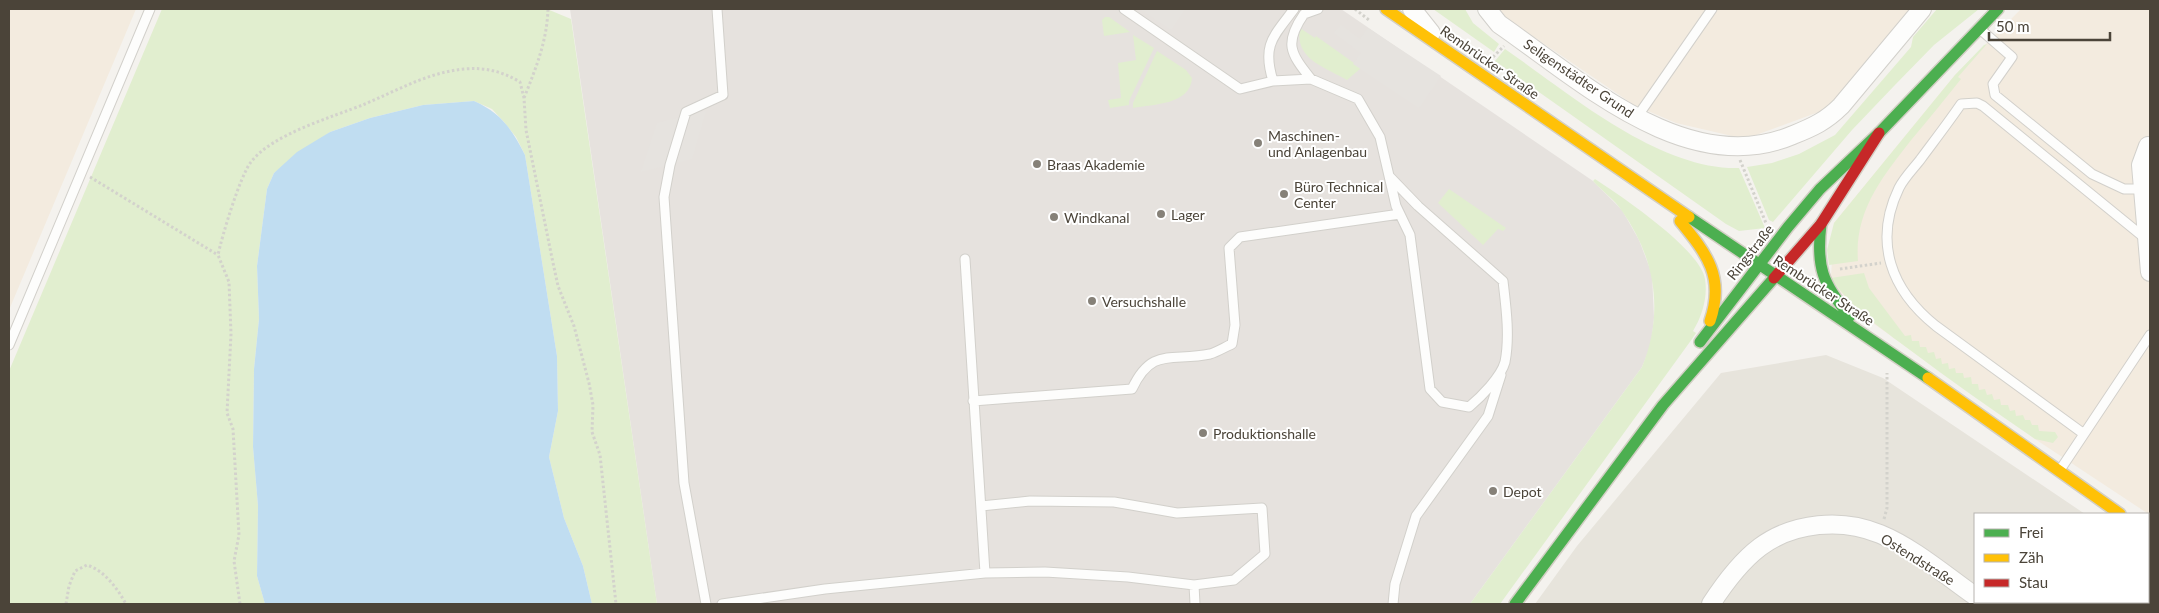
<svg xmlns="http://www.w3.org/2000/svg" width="2159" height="613" font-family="Lato,sans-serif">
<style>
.residential{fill:#e7e4dc}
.commercial{fill:#f3ebdf}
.industrial{fill:#e6e2de}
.green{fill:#e1eecf}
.parking{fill:#e6e3df}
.water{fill:#c0ddf1}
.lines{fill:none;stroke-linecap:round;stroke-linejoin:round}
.lane-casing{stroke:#d2d0cb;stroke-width:11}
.street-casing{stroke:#d2d0cb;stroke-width:20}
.fast-casing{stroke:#d3cfc5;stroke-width:14}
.slow-casing{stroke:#d3cfc5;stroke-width:14}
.jam-casing{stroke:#d3cfc5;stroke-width:14}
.path{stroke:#d3d2cc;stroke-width:3;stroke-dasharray:2.5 2.5;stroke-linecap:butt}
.lane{stroke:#fdfdfc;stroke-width:9}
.street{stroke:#fdfdfc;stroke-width:18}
.fast{stroke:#4caf50;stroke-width:11}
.slow{stroke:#ffc107;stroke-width:11}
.jam{stroke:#c62828;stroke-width:11}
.poi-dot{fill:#868178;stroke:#fff;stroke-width:2}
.labels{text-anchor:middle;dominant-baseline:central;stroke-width:4;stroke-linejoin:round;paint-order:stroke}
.street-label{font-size:14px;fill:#4b4439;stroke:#fff}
.poi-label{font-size:14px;fill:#4b4439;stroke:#fff;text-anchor:start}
</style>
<rect width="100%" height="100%" fill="#f4f2ee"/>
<path class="residential" d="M1826,355L1883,378L2085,514H1975V602H2148V557L2150,559V604H1535L1577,546L1721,373Z"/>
<path class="commercial" d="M9,9H136L9,310Z
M1497,9H1919L1835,106L1745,139L1676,123L1634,105L1503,16Z
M2021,9H2150V515L2035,439L1870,321L1839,291L1831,278L1834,223L1955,75Z"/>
<path class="industrial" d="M570,9H1341L1593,181L1622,210L1639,240L1652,274L1654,318L1651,345L1642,367L1470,604H657Z"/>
<path class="green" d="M162,9H547L571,19L657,604H592L583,566L564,518L549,457L558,411L557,356L525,155L516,137L504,122L492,109L474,101L423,105L370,118L330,132L274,173L267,189L257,266L259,319L254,369L253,447L258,506L257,576L265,604H9V371Z
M1433,9H1465L1473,23L1499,44L1494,52Z
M1937,9H1979L1934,45L1894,86L1852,130L1773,222L1769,220L1747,167L1772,163L1799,154L1835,135L1911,47L1913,37Z
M1105,17H1109L1130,32L1104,36L1102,20Z
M1300,28L1315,38L1316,36L1361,68L1347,80C1325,67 1294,59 1300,28Z
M1133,35L1154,48L1129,101V105L1110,108L1108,100L1121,98L1118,63L1136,60Z
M1987,44L1958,77L1961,79C1945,99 1929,119 1912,139C1883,176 1854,211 1858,261L1829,265L1827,250L1834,223L1955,75L1984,45Z
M1505,49C1569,93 1658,170 1739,168L1765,228L1739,231L1726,224L1495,61Z
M1157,51L1186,70L1192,78C1190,105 1154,104 1133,108V103Z
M1595,179C1621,196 1700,249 1705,279C1708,297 1702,316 1693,331L1696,333L1692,339L1500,604H1470L1642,367C1664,313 1656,259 1622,211C1615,200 1602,191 1593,181Z
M1449,189L1506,228L1503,231L1498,229L1483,245L1438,203Z
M1864,273L1869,288L1905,336L1911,335L1912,341H1919L1920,347H1926L1928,353L1934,352L1936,359L1941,358L1942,364L1948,363L1949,369L1955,368L1956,373H1963L1964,378L1971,377L1972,384H1978L1979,390L1985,389L1987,395L1992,394L1994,400L2000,399L2001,405H2008L2010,411L2015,410L2016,416L2023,415L2025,420H2030L2032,425H2038L2039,431L2055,432L2058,437L2053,443L2035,439C1993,410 1951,381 1910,350C1882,329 1851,308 1831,278Z"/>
<path class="parking" d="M1140,9H1185L1171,30Z
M1341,25L1360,39L1368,28L1441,76L1419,108L1353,64L1361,53L1334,33Z
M706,111L692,159L641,172L657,123Z"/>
<path class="water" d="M474,101C501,113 512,129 525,155L557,356L558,411L549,457L564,518L583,566L592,604H265L257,576L258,506L253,447L254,369L259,319L257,266L267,189L274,173L297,152L330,132L370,118L423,105Z"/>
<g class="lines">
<defs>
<path id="lane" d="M1124,9L1240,89L1273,81C1262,45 1273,37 1294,9
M1981,30L2012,57L1993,84L1995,95L2092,174L2124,189H2142
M1311,79C1290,53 1284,43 1304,14L1318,9
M1273,81L1311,79L1358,99L1380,137L1396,206L1410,235L1430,389L1442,402L1469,407C1481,397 1501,377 1505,362C1510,336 1506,307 1503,281L1418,206L1390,177
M1637,117L1712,9
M9,345L150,9
M973,401L1132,389C1152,346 1172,362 1210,354C1217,352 1225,347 1232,344L1235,325L1229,248L1240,237L1400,214
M2084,434L1936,326C1891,290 1873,242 1899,188C1904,178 1913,169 1920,160C1934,141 1948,123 1961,104L1977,103L1983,106L2146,239
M2060,470L2150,335
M981,506L1030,501L1114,502L1177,513L1262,508L1265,554L1234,580L1194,585L1128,577L1045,572L985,573
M1194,585L1195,604
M706,604L684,483L664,197L670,165L686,112L723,95L717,9
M722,604L825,589L985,573L965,259
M1393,604L1395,584L1416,516L1488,416L1501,375"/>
<path id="street" d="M1412,9L1431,33
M1487,9L1499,24C1580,80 1688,180 1793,135C1813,127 1826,121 1841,106L1922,9
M2148,146L2141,165L2150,272
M1711,604C1724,584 1740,562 1760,547C1794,522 1842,518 1880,534C1914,548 1945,575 1975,596"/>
<path id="fast" d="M1689,217L1928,378
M1821,224C1816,266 1822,284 1850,316
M1700,342L1788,227L1820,189L1879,133L1998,9
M1515,604L1663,405L1774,278"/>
<path id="slow" d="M1386,9L1689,217
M1680,221C1707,254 1725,277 1710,321
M1928,378L2120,514"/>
<path id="jam" d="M1774,278L1821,224L1879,133
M2148,533L2150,535"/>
</defs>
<use href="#lane" class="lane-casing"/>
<use href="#street" class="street-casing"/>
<use href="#fast" class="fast-casing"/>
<use href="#slow" class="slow-casing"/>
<use href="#jam" class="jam-casing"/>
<path class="path" d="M1355,9L1369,20
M1493,57L1504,46
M524,98C536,68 547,41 548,9
M1740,160L1766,223
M90,177L218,255
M1840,269L1881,263
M1884,519L1887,508V373
M66,604L69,586L75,571L87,565C105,571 117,588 126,604
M240,604L234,561L239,535L233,429L227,413L231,334L229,282L218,255C222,236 240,176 251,162C272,134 333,117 365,104C398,90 429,72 465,69C486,67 503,72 520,82L524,98L526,130L552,258L558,286L574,326L589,383L593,405L592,432L600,455L616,604"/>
<use href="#lane" class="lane"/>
<use href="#street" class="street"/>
<use href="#fast" class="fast"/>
<use href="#slow" class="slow"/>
<use href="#jam" class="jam"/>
</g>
<g class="poi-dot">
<circle cx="1258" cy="143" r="5"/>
<circle cx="1037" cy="164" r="5"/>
<circle cx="1284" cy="194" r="5"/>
<circle cx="1161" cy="214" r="5"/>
<circle cx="1054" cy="217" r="5"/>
<circle cx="1092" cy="301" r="5"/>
<circle cx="1203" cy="433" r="5"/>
<circle cx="1493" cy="491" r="5"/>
</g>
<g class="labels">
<g class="street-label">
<text transform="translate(1490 62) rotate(35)">Rembrücker Straße</text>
<text transform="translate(1579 78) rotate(34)">Seligenstädter Grund</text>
<text transform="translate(1750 252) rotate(-52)">Ringstraße</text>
<text transform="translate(1824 290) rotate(33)">Rembrücker Straße</text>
<text transform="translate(1918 559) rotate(32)">Ostendstraße</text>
</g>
<g class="poi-label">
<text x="1268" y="135">Maschinen-<tspan x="1268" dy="16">und Anlagenbau</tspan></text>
<text x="1047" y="164">Braas Akademie</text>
<text x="1294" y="186">Büro Technical<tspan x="1294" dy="16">Center</tspan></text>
<text x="1171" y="214">Lager</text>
<text x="1064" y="217">Windkanal</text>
<text x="1102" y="301">Versuchshalle</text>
<text x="1213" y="433">Produktionshalle</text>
<text x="1503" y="491">Depot</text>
</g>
</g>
<rect width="2159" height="613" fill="none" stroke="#4b4439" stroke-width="20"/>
<rect x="1974" y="513" width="175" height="90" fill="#ffffff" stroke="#b7b4b0"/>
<rect x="1984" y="529" width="25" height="8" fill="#4caf50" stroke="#b7b4b0"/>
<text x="2019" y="538" font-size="15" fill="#4b4439">Frei</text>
<rect x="1984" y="554" width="25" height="8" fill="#ffc107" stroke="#b7b4b0"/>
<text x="2019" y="563" font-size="15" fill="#4b4439">Zäh</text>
<rect x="1984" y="579" width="25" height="8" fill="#c62828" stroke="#b7b4b0"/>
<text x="2019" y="588" font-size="15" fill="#4b4439">Stau</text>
<path d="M1989 32v8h121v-8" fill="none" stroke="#4b4439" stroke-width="2.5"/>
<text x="1996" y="32" font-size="15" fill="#4b4439" stroke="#ffffff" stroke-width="4" paint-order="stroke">50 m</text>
</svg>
